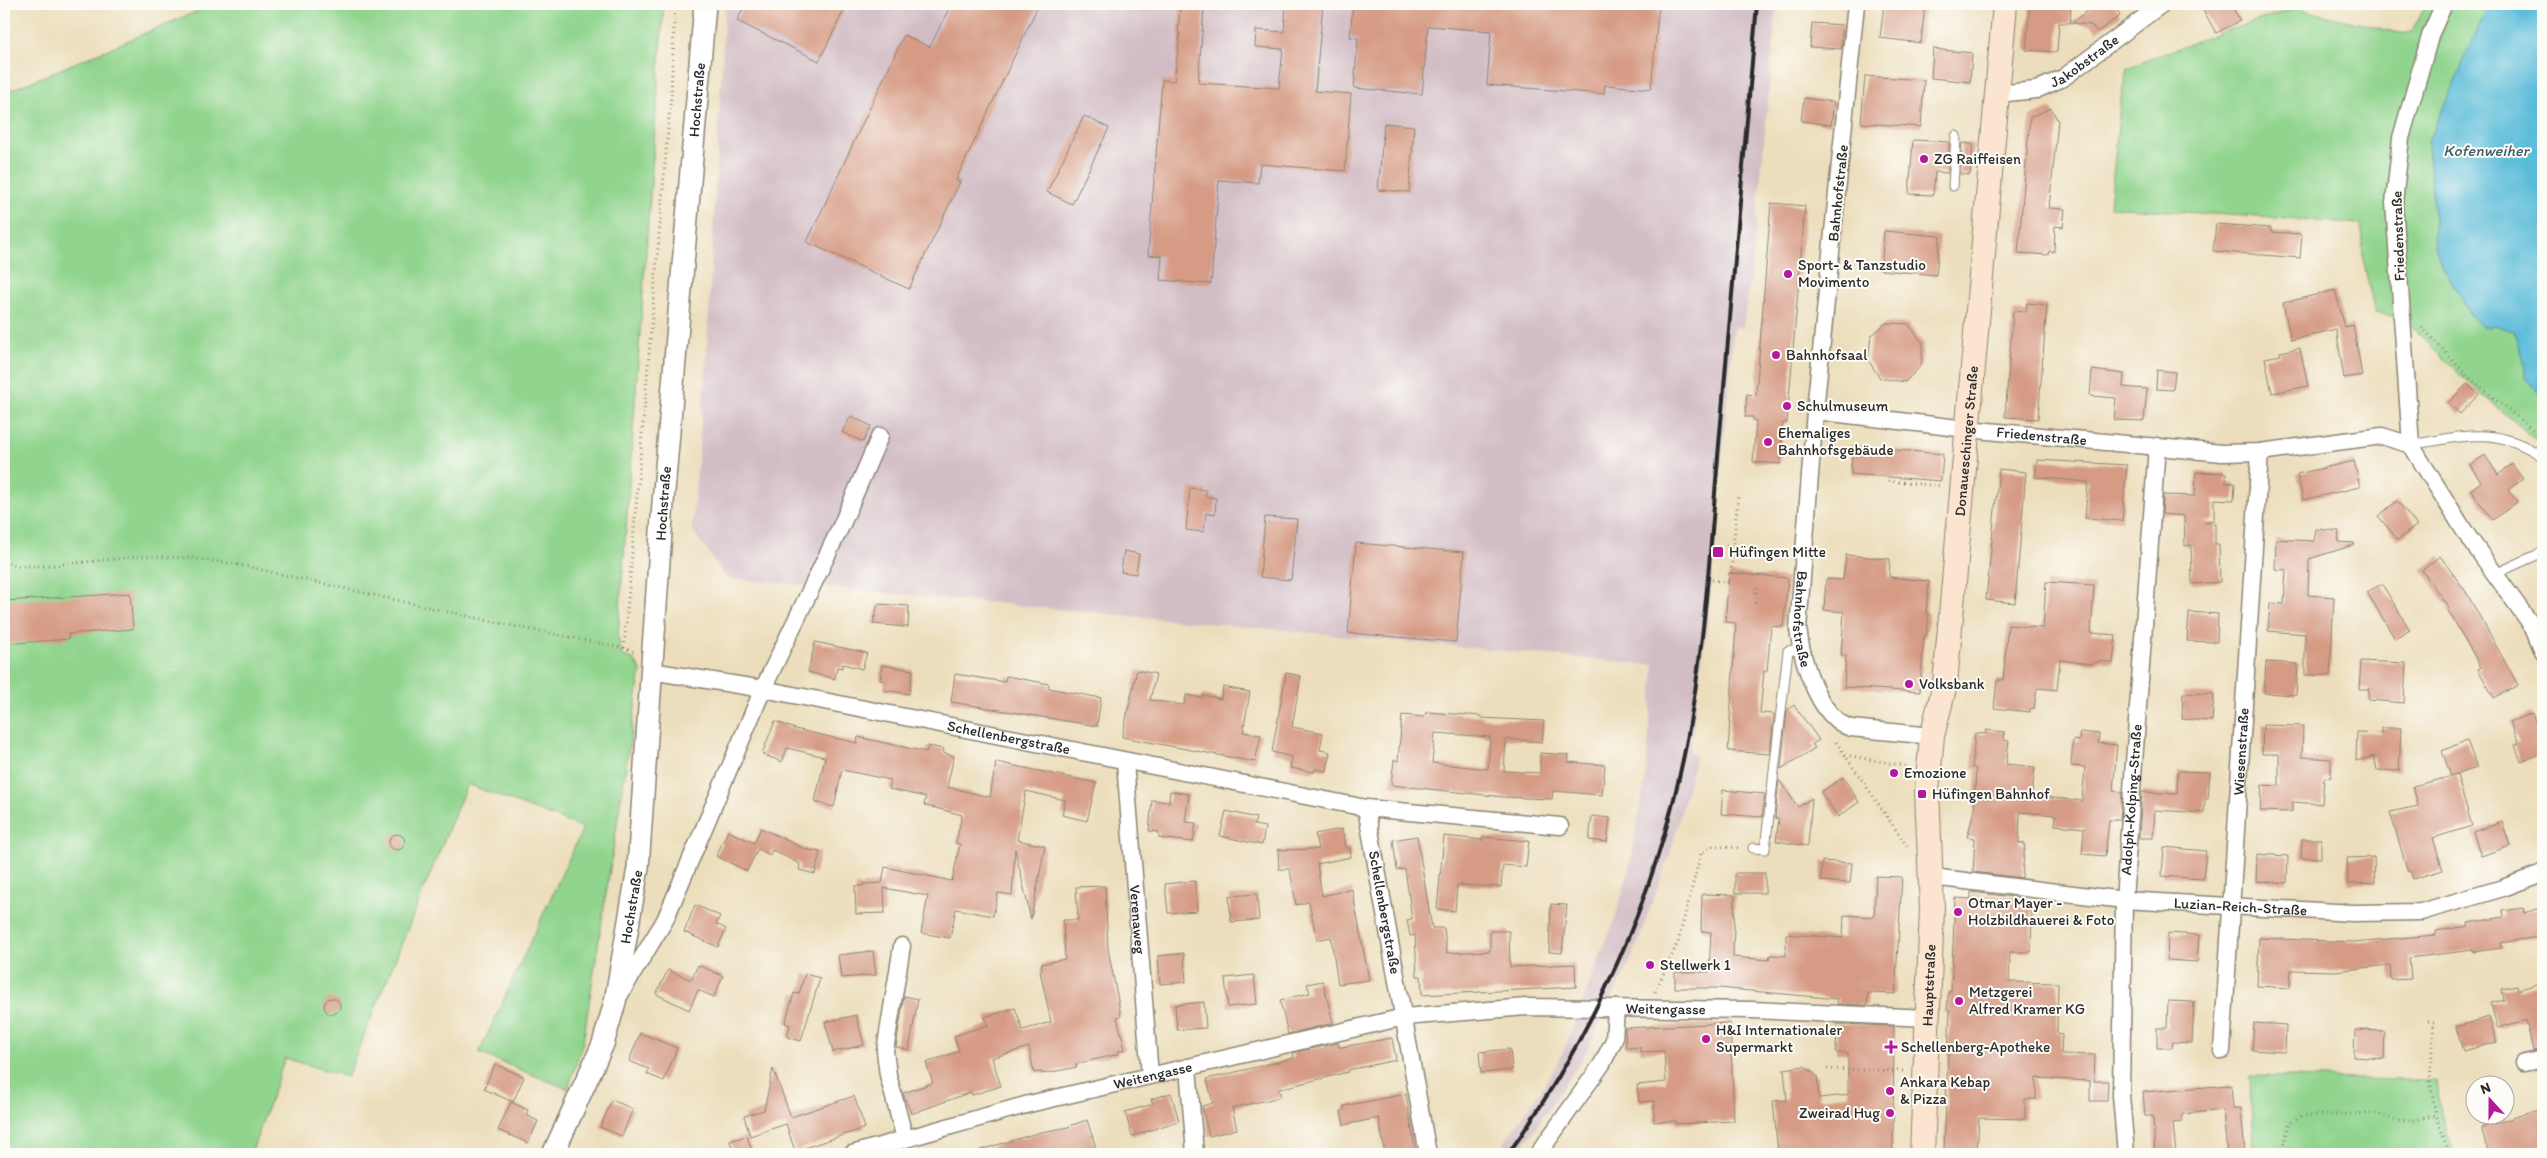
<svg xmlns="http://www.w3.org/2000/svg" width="2547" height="1158" font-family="Itim,sans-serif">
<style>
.industrial{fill:#d2bdc5}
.green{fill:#90d48d;stroke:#5e805c}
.water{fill:#5abcd9;stroke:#427482}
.building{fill:#d69b85;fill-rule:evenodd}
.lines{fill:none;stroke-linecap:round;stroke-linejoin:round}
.service-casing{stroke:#8c8474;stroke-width:11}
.minor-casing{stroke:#8c8474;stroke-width:19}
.tertiary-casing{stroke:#8c8474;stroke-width:24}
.secondary-casing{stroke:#8c8474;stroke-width:26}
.path{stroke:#8c8474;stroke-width:3;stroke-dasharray:1 4;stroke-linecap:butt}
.service{stroke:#fff;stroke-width:9}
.minor{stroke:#fff;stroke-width:16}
.tertiary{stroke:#fff;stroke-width:21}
.secondary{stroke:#fce5d0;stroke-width:24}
.rail{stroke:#2b2b2b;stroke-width:4}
.poi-dot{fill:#b5179e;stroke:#fdfcf7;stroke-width:2}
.labels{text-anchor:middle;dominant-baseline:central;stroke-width:4;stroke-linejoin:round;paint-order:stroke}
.street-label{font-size:15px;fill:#2b2b2b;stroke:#fdfcf7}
.poi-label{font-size:15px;fill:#2b2b2b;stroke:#fdfcf7;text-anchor:start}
.water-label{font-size:16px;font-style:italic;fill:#3b5e68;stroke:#fdfcf7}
</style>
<rect width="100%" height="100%" fill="#fdfcf7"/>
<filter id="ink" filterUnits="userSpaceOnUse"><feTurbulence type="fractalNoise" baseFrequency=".02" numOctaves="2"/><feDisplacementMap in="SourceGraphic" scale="10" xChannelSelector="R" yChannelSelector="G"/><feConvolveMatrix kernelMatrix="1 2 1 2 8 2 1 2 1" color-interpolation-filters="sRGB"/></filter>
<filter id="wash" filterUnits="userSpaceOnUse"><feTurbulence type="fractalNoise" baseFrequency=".0096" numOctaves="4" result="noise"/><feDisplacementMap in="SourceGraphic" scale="20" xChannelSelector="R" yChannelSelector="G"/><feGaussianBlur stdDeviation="1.12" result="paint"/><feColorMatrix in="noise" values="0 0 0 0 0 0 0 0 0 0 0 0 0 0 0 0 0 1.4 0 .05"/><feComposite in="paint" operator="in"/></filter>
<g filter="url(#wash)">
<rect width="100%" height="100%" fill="#ecdebc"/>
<path class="industrial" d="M725,4H1777L1753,260L1743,327H1734L1708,619L1689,753L1696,755L1670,854L1632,958L1583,1058L1518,1154H1496L1546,1083L1564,1050L1615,918L1629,870L1646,775L1654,665L726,578L692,529L706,367Z"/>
<path class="green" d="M214,4H664L618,637L622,656L633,659L641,670L583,1042L568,1089L479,1053L583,828L467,784L347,1077L285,1058L251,1154H4V93Z
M2427,4H2489L2428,142L2434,214L2433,225L2467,311L2480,325L2489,327L2495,325L2513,331L2523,356L2526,378L2543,396V446L2461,376L2402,317L2375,313L2363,259L2361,224L2110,207L2120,104L2127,68L2199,40L2295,8L2399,33L2412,31Z
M2250,1076L2436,1081L2438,1103L2454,1154H2253Z"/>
<path class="water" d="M2489,4H2543V396L2526,378L2523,356L2513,331L2495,325L2489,327L2480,325L2473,318L2441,264L2433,240L2434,214L2428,142Z"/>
<g id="blocks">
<path class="building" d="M745,4H847L819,61L737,21Z
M951,4H1039L956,180L960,182L909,289L807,242L904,35L930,47Z
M1286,4H1323L1315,91L1351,94L1345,171L1260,164L1258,183L1219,180L1211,284L1160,280L1162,256L1148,255L1162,80L1174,81L1180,33H1178L1180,7L1204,9L1198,83L1279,88L1283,49L1255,47L1256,30L1284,32Z
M1353,4H1659L1651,89L1605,85L1604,94L1487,85L1491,31L1428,26L1422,94L1354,88L1358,38L1350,37Z
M1884,4H1925L1921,43L1880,38Z
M2030,4H2071L2070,23H2059L2057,52L2026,50Z
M2097,4H2115L2120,16L2097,32L2091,25L2071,23Z
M2200,4H2231L2240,21L2216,33Z
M1812,23L1843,25L1841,49L1810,47Z
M1933,49L1972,53L1970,82L1931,78Z
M1865,76L1924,80L1921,127L1861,123Z
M1804,98L1834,102L1831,125L1801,121Z
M2051,108L2058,121L2049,208L2065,209L2063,227L2055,226L2054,252L2049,251L2048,255L2018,253L2030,117Z
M1084,116L1109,128L1072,204L1047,192Z
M1384,123L1414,126L1409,192L1378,190Z
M1913,140L1949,142L1948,173L1935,172L1933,195L1909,194Z
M1962,143L1973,144L1970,175L1960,174Z
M1771,203L1805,206L1787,423H1783L1780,464L1753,462L1756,421L1753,420V417H1745L1747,394L1756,395Z
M2216,224L2271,228V232L2302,234L2300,258L2213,251Z
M1884,231L1940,236L1936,275L1881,270Z
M2335,290L2345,327L2353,325L2362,375L2344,378L2336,329L2291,340L2283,303Z
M2027,303L2047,305L2038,419L2005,417L2013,311L2026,312Z
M1886,323L1908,324L1923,343L1921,366L1905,382L1880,378L1868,360L1871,336Z
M2300,348L2308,386L2272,393L2265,358L2281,355L2280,352Z
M2092,370L2124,374L2123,387L2147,389L2144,421L2114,420L2116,398L2090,396Z
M2157,370L2175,372L2173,390L2156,389Z
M2467,384L2479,394L2460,414L2448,403Z
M851,416L871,426L863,442L842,432Z
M1852,446L1943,454L1941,481L1851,474Z
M2485,455L2498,475L2512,464L2523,479L2508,490L2517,502L2493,520L2470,490L2481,482L2470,465Z
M2037,460L2127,465L2122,521L2085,518L2088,482L2035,477Z
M2354,461L2360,487L2303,500L2297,474Z
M1999,469L2026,472L2015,603L1986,600Z
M2196,472L2226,473V483H2235L2234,500L2214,499V520L2204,522L2215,524V544H2219L2220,582L2192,584L2191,545L2185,546L2184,516L2162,514L2163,495L2195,496Z
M1190,488L1206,490V497L1216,498L1215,514L1206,513L1204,532L1186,530Z
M2397,501L2417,525L2398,540L2378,516Z
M1265,517L1297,519L1291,580L1260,577Z
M2316,529L2339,531L2338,542L2354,543V545L2309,559L2308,595L2334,597L2330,675H2305V634L2268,631L2270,603L2284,604L2286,570L2275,569L2276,539L2314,541Z
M1356,543L1464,552L1456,642L1348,633Z
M1124,551L1139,554L1136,574L1121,572Z
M1846,555L1890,559L1889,577L1929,581L1926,613H1929L1926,636H1924L1920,692L1844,687L1846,655H1841L1844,612L1824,610L1826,579L1843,580Z
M2440,556L2466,592L2518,685L2494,698L2478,669L2481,667L2447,609L2449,608L2422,570Z
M1729,573L1788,578L1783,627L1771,626L1767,671H1764L1760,713L1774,714L1770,754L1728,751L1736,623L1725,622Z
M2046,582L2094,585L2091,633L2116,635L2113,663L2100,661L2091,664L2060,660L2057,690L2037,688L2034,709L2030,708V712L1994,708L1997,680H2003L2008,625L2043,628Z
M2382,584L2410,630L2395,639L2367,592Z
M130,593L133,629L68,634L69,639L4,644V601Z
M878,604L909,606L908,627L873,624Z
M2189,612L2218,614L2217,642L2187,641Z
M815,642L867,653L862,669L843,664L842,668L837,667L835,679L808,672Z
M2361,661L2406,663L2404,703L2368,700L2369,689H2359Z
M2266,662L2298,664L2296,695L2264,693Z
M882,665L913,670L909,694L884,690L885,681L880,680Z
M1137,670L1156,674L1150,700L1184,705L1186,695L1202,698L1203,695L1221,699L1223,687L1250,692L1243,732L1261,735L1255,762L1122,737Z
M1286,673L1301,676L1292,727L1323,733L1320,750L1330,752L1327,771L1315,769L1314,772L1290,768L1292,757L1272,752Z
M955,674L1005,682L1006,676L1049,684L1048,688L1101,698L1097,726L951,702Z
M2183,693L2214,694L2212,721L2182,719Z
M1794,705L1819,740L1812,744L1815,748L1781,769L1787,710Z
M1426,712L1482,716L1481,718L1544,721L1542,742L1506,739L1504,771L1540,773V753L1569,755L1568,762L1605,765L1602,795L1553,791L1552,799L1504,797L1391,785L1394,760L1398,761L1402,715L1425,717ZM1435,733L1490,737L1488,769L1432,763Z
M2532,713L2543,742V753L2521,762L2515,745L2519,743L2510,722Z
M775,721L795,729L857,743L858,737L926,752L928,746L944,749L943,753L954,756L947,787L990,797L996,762L1096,783L1087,821L1062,815L1065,800L1026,791L1017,840L1045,846L1031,919L1015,849L1012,895L998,893L993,916L956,909L950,938L921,933L928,896L884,888L885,913L856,914L855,886H863V884L882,883L885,867L952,881L960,844L956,843L962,815L924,805L926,797L889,789L891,780L842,770L834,807L815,802L825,757L787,748L782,762L762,754Z
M2263,725L2303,726L2302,757L2331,759V777L2324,778L2322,804L2292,802V812L2260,811L2262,785L2279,786V754H2262Z
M2381,728H2401L2399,771L2377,770L2374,756L2356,761L2357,732L2381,733Z
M1986,730L2005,732L2004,740L2009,741L2006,764L2035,767L2032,795L2036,796L2082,801L2085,767L2071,766L2073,740L2079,741L2080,732L2099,734L2098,743L2117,745L2113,791L2122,792L2120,820H2109L2105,856L2082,854L2084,828L2055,825L2056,815L2020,812L2019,843L2025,844L2022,878L1973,872L1975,838L1967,837L1974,812L1976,768H1972L1975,733L1986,734Z
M2467,740L2477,768L2451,776L2442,751Z
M2178,771L2210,772L2208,799H2205L2204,813L2155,810L2153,838H2139L2142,792L2177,794Z
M2457,775L2472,826L2433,838L2443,870L2413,879L2410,871L2408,872L2390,812L2418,806L2413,786Z
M1843,777L1859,802L1838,817L1821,792Z
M1779,780L1798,807L1812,798L1808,846L1776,841L1779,819L1775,818Z
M1723,790L1765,794L1762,817L1721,814Z
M1170,791L1189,794L1185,822L1196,823L1193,842L1159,838V832L1149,831L1152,800L1169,802Z
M1226,811L1256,818L1254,825L1265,827L1262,845L1220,836Z
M1592,816L1610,818L1607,842L1589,840Z
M2502,822L2510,846L2481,856L2473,832Z
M761,828L805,849L820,852L815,874L799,870L800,864L772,850L770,855L758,849L747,871L716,856L728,831L754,843Z
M1342,829L1346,848H1350L1351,857L1317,864L1322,896L1352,889L1369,980L1338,984L1331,937L1317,940L1309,902L1296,905L1290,869H1279L1278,850L1318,849L1315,834Z
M389 842a8 8 0 1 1 16 0a8 8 0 1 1-16 0Z
M1417,836L1432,928H1444L1447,953L1490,951V931H1509L1510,967L1575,964L1576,987L1422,995L1421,976H1417L1415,935L1410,936L1407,920L1412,919L1405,869L1397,870L1393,840Z
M1444,836L1483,840V837L1529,841L1526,867L1503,865L1501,887L1457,885L1455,911L1437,909Z
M2302,839H2321V858H2301Z
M2164,847L2206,851L2203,879L2162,876Z
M2257,854L2288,856L2287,883L2256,881Z
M2374,857L2375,883L2348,884L2347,858Z
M1822,861L1852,863L1850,883L1821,881Z
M1735,873H1765V893H1735Z
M1876,876L1902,877L1895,994L1868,993L1867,1005L1837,1004L1838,999L1719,988H1675V972H1709L1711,932L1701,931L1702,894L1735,895L1733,957L1769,960L1770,955L1786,956V934L1843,938L1844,915L1874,917Z
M1195,881L1197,911L1168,913L1165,884Z
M1105,886L1108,949L1121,1016L1117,1017L1125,1050L1118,1051L1119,1054L1076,1064L1077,1067L1042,1074L1041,1072L1034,1073L1029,1047L992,1058L1001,1086L972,1095L971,1092L911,1114L903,1093L933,1083L926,1063L959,1051L954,1036L988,1025L985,1017L1015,1008L1023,1030L1051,1022L1040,971L1042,970L1041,964L1065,959L1063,920H1078L1076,887Z
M1971,892L2020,898V903L2032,904L2031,952H2010L2009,982L2058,983L2057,1033L2062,1034L2061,1054L2095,1055L2094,1081H2108L2107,1101H2090V1081L2036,1078V1099H2025V1119L1979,1118L1977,1153L1944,1151L1950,1010H1947L1948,992H1951L1955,898L1971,899Z
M1257,894L1259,920L1231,922L1229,896Z
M1551,904L1567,905L1562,953L1549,952Z
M695,905L720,916L716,924L726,929L718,947L684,932Z
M2543,907V936L2501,943L2502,948L2473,952V950L2409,958L2411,979L2391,980L2390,965L2335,971L2291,970L2290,988L2257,986L2259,938L2352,942L2436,935V931L2469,926L2468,923L2504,917L2503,911L2523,908L2524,913Z
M2168,933L2199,935L2197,962L2167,960Z
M873,951L876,975L841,978L838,955Z
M1184,953L1186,982L1160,984L1158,956Z
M698,965L723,976L714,997L698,990L689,1010L656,994L668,970L691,980Z
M805,974L820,978L801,1041L787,1037L790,1025L785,1023L794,993L799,994Z
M1254,975L1257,1004L1228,1007L1225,978Z
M1323,981L1333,1023L1288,1034L1280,1000L1310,993L1307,984Z
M2543,982V1049L2533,1051L2526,1020L2497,1028L2491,1003L2504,1000L2502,989L2517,986L2518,990Z
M904,996L918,999L909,1050L896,1047Z
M324 1006a8 8 0 1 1 16 0a8 8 0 1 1-16 0Z
M2168,1001L2194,1002L2192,1043L2173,1042L2172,1048H2157V1028H2167Z
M1204,1002L1206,1028L1177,1030L1175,1005Z
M856,1015L864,1045L833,1052L825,1022Z
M2489,1017L2497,1042L2463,1051L2456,1027Z
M1730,1023L1734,1121L1676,1124V1121L1654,1122V1101L1639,1102L1637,1085L1666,1082L1664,1051L1640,1052V1047L1626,1048L1625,1028Z
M2254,1023L2286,1025L2285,1052L2252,1050Z
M1837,1024L1894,1026L1893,1145L1891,1154H1827V1150L1778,1153L1773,1101L1787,1100L1784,1069L1804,1066L1817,1076L1819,1098L1848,1095V1053H1836Z
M2355,1030L2385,1031L2384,1059L2354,1057Z
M640,1033L677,1048L664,1081L647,1074L649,1069L629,1061Z
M1392,1038L1396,1060L1348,1070V1072L1279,1089L1281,1097L1232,1108L1237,1129L1209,1136L1202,1106L1213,1103L1207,1079L1294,1058L1293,1053L1338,1043L1339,1047H1342Z
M1510,1049L1512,1070L1481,1073L1479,1052Z
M495,1064L524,1077L513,1102L484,1089Z
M773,1069L791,1117L854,1096L865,1128L795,1151L786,1124L750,1136L744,1116L764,1110Z
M2231,1085L2233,1108H2241L2245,1154H2227L2223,1110L2182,1114V1122L2173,1123L2176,1154H2155L2153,1116H2145L2143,1092Z
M1171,1093L1179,1121L1132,1136L1125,1112L1153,1104L1151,1099Z
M1406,1094L1416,1154H1385L1379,1118L1344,1125L1341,1111L1344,1110V1106Z
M612,1100L633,1109L622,1136L600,1127Z
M511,1102L528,1110L526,1115L538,1121L528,1143L498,1130Z
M2543,1108V1154H2489L2481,1128Z
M1087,1120L1098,1154H981L980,1150L1041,1132L1069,1127V1126Z
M747,1136L753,1154H734L730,1141Z"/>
</g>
</g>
<g filter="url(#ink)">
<use href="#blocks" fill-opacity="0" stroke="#8c8474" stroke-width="1"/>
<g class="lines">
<defs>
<path id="service" d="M1953,186L1956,136
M2411,445C2464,436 2496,425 2543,457
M2495,574L2543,552
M1753,848L1765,849L1788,651L1800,649"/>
<g id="minor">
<path id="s1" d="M1856,4L1815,411L1798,629C1802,660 1818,718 1851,728L1932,736"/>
<path id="s2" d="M1997,94L2036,90L2063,78L2162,4"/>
<path id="s3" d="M1815,411L1967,429L2222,453L2260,452L2382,436L2411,445L2467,535L2533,627L2543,651"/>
<path d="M2411,445L2394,203L2401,138L2431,33L2444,4"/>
<path id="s4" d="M651,671L763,689L1366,808L1560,826"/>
<path id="s5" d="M1125,762L1150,1076"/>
<path id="s6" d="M1366,808L1428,1154"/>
<path id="s7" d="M1932,877L2124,900L2353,913L2421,912L2503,888L2543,873"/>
<path d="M902,946L885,1051L888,1075L905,1139"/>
<path d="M619,996L665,920L763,689L842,524L880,436"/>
<path id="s8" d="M2222,1051L2260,452"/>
<path d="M2524,1063L2543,1059"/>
<path d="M1188,1067L1195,1154"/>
<path id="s9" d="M852,1154L1029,1104L1404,1017L1526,1007L1752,1010L1928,1018"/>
<path d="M1538,1154L1602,1064L1614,1040L1616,1008"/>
<path id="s10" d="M2126,1154L2121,1095L2124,900L2157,446"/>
</g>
<g id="tertiary">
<path id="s11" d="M553,1154L603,1044L615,1002L638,868L663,503L705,4"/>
</g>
<g id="secondary">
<path id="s12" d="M1922,1154L1932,909L1927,791L1932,736L1945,684L2005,4"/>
</g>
</defs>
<use href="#service" class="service-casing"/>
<use href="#minor" class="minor-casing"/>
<use href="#tertiary" class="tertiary-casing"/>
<use href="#secondary" class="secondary-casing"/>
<path class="path" d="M2422,327L2466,375L2540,436
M1888,481L1942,486
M1726,545L1733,546
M4,561L17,566H44L142,556L190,558L235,564L494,622L624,648L634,652
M1731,573L1738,496
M1712,580L1728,582
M1755,603L1757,584
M624,648L671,94L675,4
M1836,742L1907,846
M1845,755L1906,766
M1655,992L1678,942L1701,853L1713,846L1740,848
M2428,1021L2434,1022L2430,1081L2436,1115
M1827,1069L1905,1071
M1850,1154L1902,1150
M2281,1154L2290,1122L2302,1116L2321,1115L2378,1113L2397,1121L2415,1120L2436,1115L2449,1154"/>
<use href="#service" class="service"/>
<use href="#minor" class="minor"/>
<use href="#tertiary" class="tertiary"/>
<use href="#secondary" class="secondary"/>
<path class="rail" d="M1508,1154C1594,1034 1656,896 1685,750C1706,643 1711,532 1721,422C1733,283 1745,143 1757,4"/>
</g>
</g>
<g class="poi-dot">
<circle cx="1924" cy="159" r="5"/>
<circle cx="1788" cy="274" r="5"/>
<circle cx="1776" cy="355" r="5"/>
<circle cx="1787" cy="406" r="5"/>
<circle cx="1768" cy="442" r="5"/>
<rect x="1712" y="546" width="12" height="12" rx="2.5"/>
<circle cx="1909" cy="684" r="5"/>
<circle cx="1894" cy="773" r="5"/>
<rect x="1917" y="789" width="10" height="10" rx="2.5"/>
<circle cx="1958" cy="912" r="5"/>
<circle cx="1650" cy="965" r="5"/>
<circle cx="1959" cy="1001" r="5"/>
<circle cx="1706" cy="1039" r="5"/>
<path d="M1888.5 1039.5h5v5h5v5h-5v5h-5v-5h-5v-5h5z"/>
<circle cx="1890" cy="1091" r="5"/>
<circle cx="1890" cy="1113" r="5"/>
</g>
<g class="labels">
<g class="street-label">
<text stroke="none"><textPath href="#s2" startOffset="96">Jakobstraße</textPath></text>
<text stroke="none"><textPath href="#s11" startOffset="1071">Hochstraße</textPath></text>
<text transform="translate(1838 193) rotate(-84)">Bahnhofstraße</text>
<text transform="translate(2398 236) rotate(-92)">Friedenstraße</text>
<text stroke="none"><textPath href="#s3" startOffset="228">Friedenstraße</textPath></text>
<text stroke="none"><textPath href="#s12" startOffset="716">Donaueschinger Straße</textPath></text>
<text stroke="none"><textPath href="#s11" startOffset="666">Hochstraße</textPath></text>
<text stroke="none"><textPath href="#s1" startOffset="618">Bahnhofstraße</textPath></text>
<text stroke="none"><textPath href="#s4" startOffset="364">Schellenbergstraße</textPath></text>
<text stroke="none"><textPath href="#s8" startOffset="300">Wiesenstraße</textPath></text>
<text stroke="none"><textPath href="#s10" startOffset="355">Adolph-Kolping-Straße</textPath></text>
<text stroke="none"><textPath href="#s7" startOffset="310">Luzian-Reich-Straße</textPath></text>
<text stroke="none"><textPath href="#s11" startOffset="261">Hochstraße</textPath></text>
<text stroke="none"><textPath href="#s6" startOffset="106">Schellenbergstraße</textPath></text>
<text stroke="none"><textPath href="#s5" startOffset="158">Verenaweg</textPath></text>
<text stroke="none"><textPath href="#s12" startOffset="169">Hauptstraße</textPath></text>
<text stroke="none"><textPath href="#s9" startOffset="831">Weitengasse</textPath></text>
<text stroke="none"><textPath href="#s9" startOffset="311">Weitengasse</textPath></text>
</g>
<g class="poi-label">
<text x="1934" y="159">ZG Raiffeisen</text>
<text x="1798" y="265">Sport- &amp; Tanzstudio<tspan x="1798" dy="17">Movimento</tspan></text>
<text x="1786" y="355">Bahnhofsaal</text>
<text x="1797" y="406">Schulmuseum</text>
<text x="1778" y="433">Ehemaliges<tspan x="1778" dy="17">Bahnhofsgebäude</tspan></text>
<text x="1729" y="552">Hüfingen Mitte</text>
<text x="1919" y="684">Volksbank</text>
<text x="1904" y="773">Emozione</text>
<text x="1932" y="794">Hüfingen Bahnhof</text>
<text x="1968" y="903">Otmar Mayer -<tspan x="1968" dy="17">Holzbildhauerei &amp; Foto</tspan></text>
<text x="1660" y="965">Stellwerk 1</text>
<text x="1969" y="992">Metzgerei<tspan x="1969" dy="17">Alfred Kramer KG</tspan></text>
<text x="1716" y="1030">H&amp;I Internationaler<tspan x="1716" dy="17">Supermarkt</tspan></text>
<text x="1901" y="1047">Schellenberg-Apotheke</text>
<text x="1900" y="1082">Ankara Kebap<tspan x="1900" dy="17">&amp; Pizza</tspan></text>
<text x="1880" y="1113" text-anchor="end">Zweirad Hug</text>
</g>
<g class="water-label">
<text x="2486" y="150">Kofenweiher</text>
</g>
</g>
<rect width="2547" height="1158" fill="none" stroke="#fdfcf7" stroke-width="20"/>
<g transform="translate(2490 1100) rotate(339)"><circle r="24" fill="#fdfcf7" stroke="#a9a8a5"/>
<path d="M0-4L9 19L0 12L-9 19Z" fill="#b5179e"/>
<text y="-8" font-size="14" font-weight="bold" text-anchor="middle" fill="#2b2b2b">N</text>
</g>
</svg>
